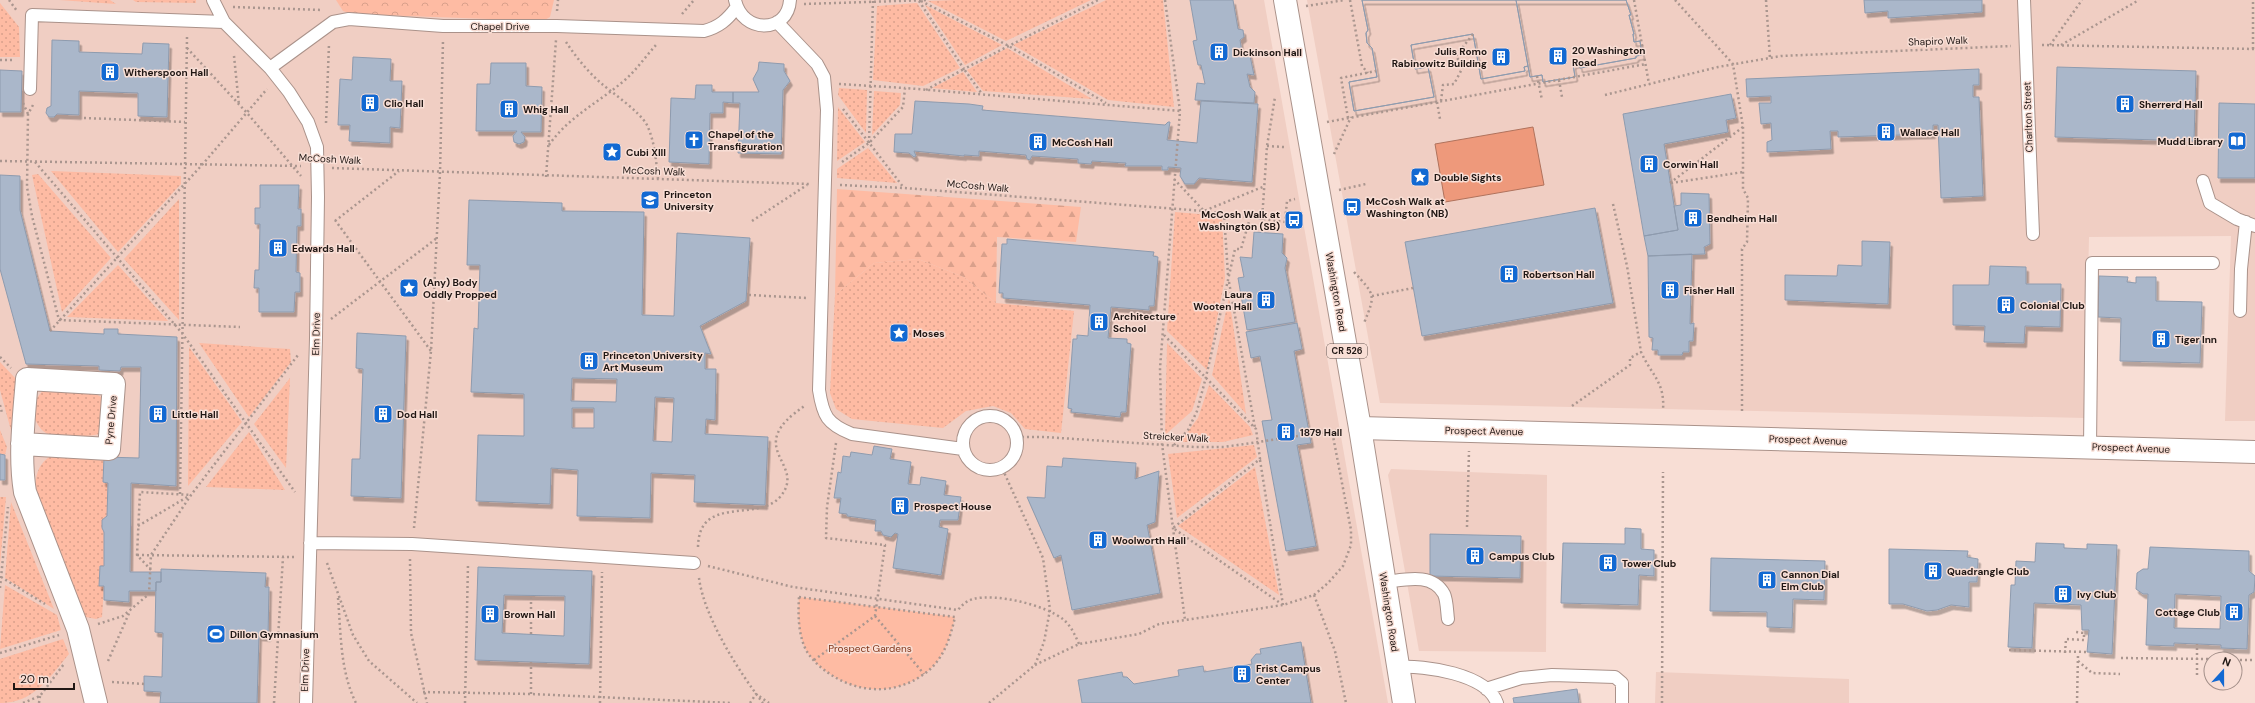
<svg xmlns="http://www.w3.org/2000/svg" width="2255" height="703" font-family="'DM Sans',sans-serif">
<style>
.built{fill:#f0cec3}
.grass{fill:url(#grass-dots)}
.forest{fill:url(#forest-firs)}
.park{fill:url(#park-crowns)}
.garden{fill:#febba3}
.water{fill:#ee997b;stroke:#b0725c}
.building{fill:#aab7ca;stroke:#8e9bae;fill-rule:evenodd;filter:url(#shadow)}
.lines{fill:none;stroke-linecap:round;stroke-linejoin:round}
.lane-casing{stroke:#aa928a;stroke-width:14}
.street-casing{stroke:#aa928a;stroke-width:24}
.primary-casing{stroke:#aa928a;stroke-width:24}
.path{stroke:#aa968f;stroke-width:2.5;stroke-dasharray:2 3;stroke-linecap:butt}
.lane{stroke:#fff;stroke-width:12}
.street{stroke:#fff;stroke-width:22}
.primary{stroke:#fff;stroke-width:22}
.path-bridge{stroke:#aa968f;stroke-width:2.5;stroke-dasharray:2 3;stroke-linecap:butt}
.labels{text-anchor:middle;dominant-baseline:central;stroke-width:3;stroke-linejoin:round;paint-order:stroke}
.shield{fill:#f8ded5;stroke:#61534e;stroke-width:1}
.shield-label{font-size:9px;font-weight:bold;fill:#201714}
.street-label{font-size:10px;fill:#201714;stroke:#f8ded5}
.poi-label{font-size:10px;font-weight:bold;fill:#201714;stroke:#f8ded5;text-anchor:start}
.park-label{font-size:10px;fill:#803417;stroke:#f8ded5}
</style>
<defs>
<pattern id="grass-dots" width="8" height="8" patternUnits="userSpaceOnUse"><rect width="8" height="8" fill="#febba3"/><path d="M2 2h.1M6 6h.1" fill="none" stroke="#d9a08b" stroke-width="1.8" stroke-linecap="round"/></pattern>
<pattern id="forest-firs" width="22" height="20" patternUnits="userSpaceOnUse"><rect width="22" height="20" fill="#febba3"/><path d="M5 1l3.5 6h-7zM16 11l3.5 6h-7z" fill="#d9a08b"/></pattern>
<pattern id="park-crowns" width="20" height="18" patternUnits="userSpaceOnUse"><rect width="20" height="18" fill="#febba3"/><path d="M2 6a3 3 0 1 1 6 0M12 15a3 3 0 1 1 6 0" fill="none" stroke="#d9a08b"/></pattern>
<filter id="shadow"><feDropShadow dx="2.5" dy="4.5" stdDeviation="0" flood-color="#0004"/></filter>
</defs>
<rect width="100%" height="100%" fill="#f8ded5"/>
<path class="built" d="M0,0H1264L1388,703H0Z
M1307,0H2255V421H2225L2231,236L2089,237L2085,418L1380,403Z
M1391,469L1547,475L1546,652L1419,651L1388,475Z
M1656,672L1849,679V703H1655Z"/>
<path class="grass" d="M59,0H110L116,4Z
M133,0H196V3L136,2Z
M956,0H1091L1006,41L928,1Z
M1106,0H1163L1174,107L1108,100L1013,45Z
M0,3L19,27L20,57H0Z
M917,3L960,68L923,86L873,80L877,6Z
M925,5L1002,45L965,65Z
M1007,48L1092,99L983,91L967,70Z
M963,72L977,92L932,88Z
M839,88L867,90L866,133L838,95Z
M874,91L901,93L900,105L872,135Z
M838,107L865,142L837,161Z
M868,148L897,183L837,178V169Z
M51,171L181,176V184L118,252Z
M38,174L111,258L62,312L32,175Z
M179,199V320L124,259Z
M1175,212L1222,216L1225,278L1207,370L1167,331Z
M918,259L964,277L996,303L1074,311L1061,433L1025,429L1011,413L993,406L966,411L943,428L852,419L836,409L830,393L835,295L874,263Z
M118,265L168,321L67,317Z
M1229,297L1246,414L1212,375Z
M199,343L290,349L291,362L249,417Z
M1167,343L1202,379L1192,411L1165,435Z
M189,347L242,422L188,486Z
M0,362L16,379L12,434L0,390Z
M290,378L286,468L254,424Z
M1209,385L1250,427L1253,435L1223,442H1180L1198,418Z
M48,386L86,388L101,397L108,413L101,434C87,436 69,439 54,437C50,436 44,432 41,429C28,412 32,400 48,386Z
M0,430L7,447L5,455L0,454Z
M249,432L285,490L206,487Z
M1254,445L1257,457L1177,518L1168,454Z
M52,455L104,457L103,482L108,483L107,516L102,520V528L104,532V566L100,567L99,586H104L102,617L96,619L86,617L82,611L35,490C36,474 38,464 52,455Z
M1255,467L1279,595L1178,526Z
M0,497H6L0,565Z
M11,502L54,609L5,578Z
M5,585L57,615L61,630L0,649Z
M63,639L69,654C49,678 34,703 0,703V659Z"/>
<path class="forest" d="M837,189L1081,207L1076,242L997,237L996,303L964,277L918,259L874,263L835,295Z"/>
<path class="park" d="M336,0H554L550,17L543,21L352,14L343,11Z"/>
<path class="garden" d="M799,597L955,617C950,639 943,661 924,674C894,696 856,693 827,672C820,667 811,659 806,650C798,634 798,614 799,597Z"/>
<path class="water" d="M1533,127L1544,185L1445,202L1435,144Z"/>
<path class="building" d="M1190,0H1233L1238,29L1243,30L1244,37L1240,40L1242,52L1249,51L1254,75L1247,74L1250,87L1255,92L1254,103L1195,100L1197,83L1205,84L1201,65H1198L1193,41L1197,40Z
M1362,0H1626L1631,15H1629L1634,34H1633L1634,42L1640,41L1642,55L1636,56V58L1580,68L1579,63L1573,64L1575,77L1543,82L1542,75L1530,77L1528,66L1524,67L1525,71L1481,79L1473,34L1411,45L1415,69L1428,67L1434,97L1354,111L1349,82L1377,77L1372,48L1367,43L1366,33L1368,30Z
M1362,0H1516L1528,66L1524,67L1525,71L1481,79L1473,34L1411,45L1415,69L1428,67L1434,97L1354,111L1349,82L1377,77L1372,48L1367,43L1366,33L1368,30Z
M1516,0H1626L1631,15H1629L1634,34H1633L1634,42L1640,41L1642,55L1636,56V58L1580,68L1579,63L1573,64L1575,77L1543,82L1542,75L1530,77Z
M1864,0H1982V12L1888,18V11L1865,13Z
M52,40L79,41V52L142,54L143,43L169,44L167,117L138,116V93L79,91V115L57,114L54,117H49L46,113L47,108L51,106Z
M353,57L391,59L390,81H402L400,128L390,127V143L349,141L350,125H338L340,79L352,80Z
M759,62L784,64V71L790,81L783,90L781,154L738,153L740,103H733V92H759L753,79L758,70Z
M491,63H526V86L542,87L541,132H521L525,137L524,142L519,144L514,142L513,136L517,131H476L477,84H490Z
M2057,67L2196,71L2194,141L2055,137Z
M1979,69V85H1973V97H1979L1983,196L1941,198L1938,125H1933V134L1838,137V131H1830L1831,149L1767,152V142L1772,140L1771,123L1761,124L1759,103H1771V96L1747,97L1746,79Z
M0,70L22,71L21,112H0Z
M696,85H712V92H733V103L723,102V113H710L709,164L669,162L671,98L695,99Z
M1731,94L1736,118L1726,120L1728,132L1664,144L1678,230L1644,236L1623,114Z
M915,101L969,104L983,106L982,110L1165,125L1168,122H1170L1167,140L1197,143L1201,101L1258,104L1252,182L1199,178L1194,184H1185L1180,176L1181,168L1168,167V170H1162V166H1125L1126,163L1092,161L1091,164L1078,163V159L1032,156L1030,160L1027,159L1026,155L979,151V156L964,155V156L914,151L916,156L914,157L909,153L894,152L895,134H912Z
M2219,103L2255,104V178H2218Z
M0,175L20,176V210L50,331L104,334V329H118V334L177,337L176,486L131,483L130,572H161V582H156V591H129V602L104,600V586H99L100,566H104V532L102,528V520L107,516L108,483L103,482L104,457L139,458L141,367H121L120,371L99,370V366L26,364L0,269Z
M260,185H299L298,209H301V226H297L296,272L300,273V292H295L294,312H259V288H254L255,270H259L260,224H255V208H260Z
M1681,193L1709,194L1710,244L1704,247L1705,254L1648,256L1644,236L1678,230L1674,206L1681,205Z
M469,200L562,203V211L644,212L642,315L674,316L677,233L750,238L746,301L700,326L711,354L705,353V369H716L715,420L706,419L705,434L768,437L765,505L694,502L695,475L651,473L650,518L577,516L578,470L551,468L550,504L476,501L478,435L524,436V394L471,392L474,328L478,329L480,265H467ZM572,378L617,379L616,402L571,401ZM655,397L674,398L672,442L653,441ZM572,408H594V428H572Z
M1595,208L1613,303L1422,336L1405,242Z
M1254,232L1283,234L1282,253L1287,258L1285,268L1295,322L1247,330L1238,278L1244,277L1240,257L1252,258Z
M1007,239L1154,252L1153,256L1158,257L1154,306H1149V310L1111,307L1108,338L1127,339V343L1131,344L1126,412H1121L1120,417L1071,412L1072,409L1068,408L1073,339H1077V335L1088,336L1090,305L1003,298V293H999L1002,244H1007Z
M1862,241L1890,242L1888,304L1785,300V275L1837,276L1838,265L1862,266Z
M1692,254L1690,324L1694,323L1693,341H1689V352H1683L1682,355H1658V350H1652L1653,338L1649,337L1648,256Z
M1990,266L2026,267V284H2061L2060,327L2025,326L2024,343L1984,342L1985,326L1953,325V285H1989Z
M2099,276L2128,277L2127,282L2136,283V277H2156V301L2202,302L2200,363L2120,361L2121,318L2098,317Z
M1297,323L1302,349L1294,351L1311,443L1297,445L1316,546L1286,551L1262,421L1272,420L1260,356L1251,358L1246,332Z
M357,333L406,336L401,498L351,496L352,459H360L363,369L356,368Z
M874,446L892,449L890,459L911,462L908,484L920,485L921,477L946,481L944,495L961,497L958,520H940L939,527L948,529L941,575L893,568L898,534L895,533L891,537L883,535L881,531H875L876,520L847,516V514L839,513L841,498H834L838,472L841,473L843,456L850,457L851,452L872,455Z
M0,454L5,455V480H0Z
M1063,458L1136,463L1135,479L1159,471L1155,522L1147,525L1160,593L1072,610L1061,555L1054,558L1027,497L1045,498L1047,466L1062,467Z
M1625,528L1641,529V549L1654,550V576L1639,575L1638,605L1561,603L1563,543L1625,544Z
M1430,534L1521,536L1520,578L1430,576Z
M2036,543L2064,544V548L2087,549V544L2117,545L2112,654L2087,652L2089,630H2082L2081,605L2034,603L2032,648L2008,647L2011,585H2015L2016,561L2035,562Z
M2150,547L2249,551V571L2255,576V579L2254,592L2249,595L2247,649L2221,648V645L2174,643V646L2146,645L2148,594H2143L2136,589L2137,573L2143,569H2148ZM2175,594L2221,596L2220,629L2174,628Z
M1889,549L1968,551L1967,557L1978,559L1977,582H1969V607L1951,605L1937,610L1927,611L1903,604H1889Z
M1711,558L1825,561L1824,600L1793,599L1792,628L1767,627V612L1710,611Z
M478,567L592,571L589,664L475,660ZM504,595L565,596L564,636L502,633Z
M161,569L266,573L265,587H269L268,637L259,636L257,703H160L161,692L144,691V676L162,677L163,633L155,632L156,582H161Z
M1301,642L1311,703H1082L1078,680L1122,672L1123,677H1127L1134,684L1179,676L1178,670L1203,666L1204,672L1252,664L1251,660L1256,654H1261L1260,649Z
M1577,689L1579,703H1514L1513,698Z"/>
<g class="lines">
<defs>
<path id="lane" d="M213,0L224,22L270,68L289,92L308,122L317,147L318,197L316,338L306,703
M735,0C742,34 788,34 790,0
M2024,0L2033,234
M777,22L817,64L824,77L827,110L819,390C823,416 827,424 852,434L963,449
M270,68L333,22L349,19L443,26H557L704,31C719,27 727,20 736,8
M30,89L32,15L224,22
M2203,181L2210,203L2237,219L2255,226
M2240,311L2241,269L2246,222
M963 443a27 27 0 1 1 54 0a27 27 0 1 1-54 0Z
M2090,447L2092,263H2213
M310,543L412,544L694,563
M1385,582C1404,580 1432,572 1444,594C1447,600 1447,612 1448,619
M1398,667C1424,665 1487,674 1497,703
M1486,689L1521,678L1552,675L1615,677L1622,683V703"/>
<path id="street" d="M1360,428L2255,452
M22,444L109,449L114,384L27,379C24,417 19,455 25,492L78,629L96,703"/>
<path id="primary" d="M1285,0L1360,428L1404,703"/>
</defs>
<use href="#lane" class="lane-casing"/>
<use href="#street" class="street-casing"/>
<use href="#primary" class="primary-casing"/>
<path class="path" d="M9,0L17,11
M1165,0L1180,111L1160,368L1162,444L1185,620
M1350,0L1362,66L1368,73
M1634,0L1649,84
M1675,0L1733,64L1743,127V189L1748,198L1747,242L1742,249V412
M1766,0L1770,58
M919,1L964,69L1098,0
M921,1L1007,45L1106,103
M804,4L929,0
M1306,6L1345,0
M233,7L322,10
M557,11L558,0
M682,14L694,0
M566,42C576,57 588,72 602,84C615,95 639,111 647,125C655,142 656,161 658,179
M2042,45L2255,49
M2050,45L2082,0
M2061,45L2139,0
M187,48L247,113L301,176
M2253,49V0
M234,56L239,105
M0,60H15
M1559,80L1562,97
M839,84L905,88
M926,90L964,69L982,94
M1605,95L1718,67L1781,56L2011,46
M1441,101L1443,85L1454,84L1463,67L1456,56L1473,34
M1437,102L1440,119
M23,103L28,114
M33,105L28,114L27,187L32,216L59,320L240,327
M843,109L904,188
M84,118L185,122
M1348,118L1341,78L1376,71
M1327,122L1646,64
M326,123L329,44
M869,143L873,0
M549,145C569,116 600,102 626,79C637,69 646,56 656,45
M1267,146L1284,147
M1334,154L1351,117
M0,161L301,166
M35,162L182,333L295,492
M842,162L869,143L903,107L905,88L1180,111
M332,168L809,184
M546,177L556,40
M1174,179L1204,211L1265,186
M1670,183L1743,127
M1671,183L1743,172
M840,185L904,188L1204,211L1285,222L1287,201L1295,199
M1339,190L1366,184
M1613,204L1627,266L1641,352C1652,376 1665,382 1663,410
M1224,213L1228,275
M335,220L431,351
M1262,220L1267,146L1275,97
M335,221L399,171
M752,221L807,185
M1354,272C1375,295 1376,294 1364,323
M1229,282L1255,428
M749,295L807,298
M1372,296L1413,288
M331,319L437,238
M50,331L202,165L267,89
M1164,335L1256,429L1260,459L1173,528L1283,605
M0,357L11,368
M0,405L2,413
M1572,406L1630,365V358L1641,352
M1017,437H1045L1195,447H1224L1339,430
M1174,445L1188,430L1197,411L1206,377L1235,249H1241L1250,218
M1260,460L1283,605
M180,494L187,37
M138,526L189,496
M1467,527L1469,451
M414,528L431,351L440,173L443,40
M698,547C699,494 757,523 780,497C809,463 739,449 806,405
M137,555L294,557
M410,559L411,633L427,703
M327,563L353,635L369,661L417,703
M708,566L793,587L958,610C962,605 966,601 973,599C996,593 1046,605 1064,620C1071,626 1075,635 1079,644
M151,570L137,555L140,492L191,495
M1,577L45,604
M699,578C704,617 739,672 763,703
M0,588L8,507
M1314,595L1335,651L1346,703
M799,597L955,617C950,639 943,661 924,674C894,696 856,693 827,672C820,667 811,659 806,650C798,634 798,614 799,597Z
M338,598C341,634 340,671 356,703
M875,616L924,674
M98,624L123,616L149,594L151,555L191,495L298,355
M531,634V596
M2009,650L2087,652
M0,653L59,635
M2065,653L2066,639L2084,640V633L2076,632
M2121,658L2211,659
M814,660L875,616L885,545L826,538L827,507L836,443
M2235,660H2255
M108,661L130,611
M2078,661L2092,673L2120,674
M1035,665L1079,644L1139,634L1159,624L1283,605L1314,595L1328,583L1343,566L1351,545V530L1332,431
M2197,675V644
M112,682L144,684
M423,692L531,694L732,703
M531,694V662
M23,703L40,696L64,664
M39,703L40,696
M274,703L283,557
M465,703L468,564
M600,703L602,572
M750,703L756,694L769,703
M989,703L1035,665L1044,642L1050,610L1043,558L1002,468
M1662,703L1663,472
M2077,703L2078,654"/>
<use href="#lane" class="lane"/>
<use href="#street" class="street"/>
<use href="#primary" class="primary"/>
<path class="path-bridge" d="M1537,76L1542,100"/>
</g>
<defs>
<symbol id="building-square" viewBox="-11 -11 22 22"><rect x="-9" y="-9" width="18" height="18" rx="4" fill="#1269d2" stroke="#f8ded5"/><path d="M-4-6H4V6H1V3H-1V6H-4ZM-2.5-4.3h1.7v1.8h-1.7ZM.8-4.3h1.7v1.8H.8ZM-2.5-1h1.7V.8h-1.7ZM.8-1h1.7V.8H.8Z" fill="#fff"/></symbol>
<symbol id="church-square" viewBox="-11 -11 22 22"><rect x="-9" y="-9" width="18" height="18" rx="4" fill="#1269d2" stroke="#f8ded5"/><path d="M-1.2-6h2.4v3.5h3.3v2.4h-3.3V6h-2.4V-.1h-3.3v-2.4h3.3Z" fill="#fff"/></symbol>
<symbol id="library-square" viewBox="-11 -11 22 22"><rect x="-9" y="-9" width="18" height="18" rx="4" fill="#1269d2" stroke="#f8ded5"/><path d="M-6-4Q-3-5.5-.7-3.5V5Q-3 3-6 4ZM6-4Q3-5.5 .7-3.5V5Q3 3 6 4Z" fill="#fff"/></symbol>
<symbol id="sight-square" viewBox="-11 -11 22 22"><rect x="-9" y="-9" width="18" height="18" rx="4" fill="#1269d2" stroke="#f8ded5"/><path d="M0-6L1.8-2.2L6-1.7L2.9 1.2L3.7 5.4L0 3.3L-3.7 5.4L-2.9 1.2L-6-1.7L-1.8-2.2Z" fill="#fff"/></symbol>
<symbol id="university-square" viewBox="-11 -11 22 22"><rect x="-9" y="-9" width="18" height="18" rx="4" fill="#1269d2" stroke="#f8ded5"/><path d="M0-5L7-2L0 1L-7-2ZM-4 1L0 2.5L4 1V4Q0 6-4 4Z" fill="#fff"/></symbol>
<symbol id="bus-square" viewBox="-11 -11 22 22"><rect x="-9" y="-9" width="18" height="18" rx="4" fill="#1269d2" stroke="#f8ded5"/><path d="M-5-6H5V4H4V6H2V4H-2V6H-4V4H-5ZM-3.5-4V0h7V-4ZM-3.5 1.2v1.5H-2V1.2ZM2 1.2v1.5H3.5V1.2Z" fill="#fff"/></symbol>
<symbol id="stadium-square" viewBox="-11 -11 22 22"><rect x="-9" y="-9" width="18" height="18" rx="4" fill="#1269d2" stroke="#f8ded5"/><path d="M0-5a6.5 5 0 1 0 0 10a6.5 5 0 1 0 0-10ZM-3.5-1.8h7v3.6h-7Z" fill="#fff"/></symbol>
</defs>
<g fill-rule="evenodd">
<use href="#building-square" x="1208" y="41" width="22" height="22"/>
<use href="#building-square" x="1547" y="45" width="22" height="22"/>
<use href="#building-square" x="1490" y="46" width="22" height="22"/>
<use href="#building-square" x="99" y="61" width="22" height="22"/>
<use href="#building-square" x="359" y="92" width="22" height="22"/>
<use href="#building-square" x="2114" y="93" width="22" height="22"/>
<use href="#building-square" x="498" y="98" width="22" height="22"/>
<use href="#building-square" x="1875" y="121" width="22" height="22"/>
<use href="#church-square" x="683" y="129" width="22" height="22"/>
<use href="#library-square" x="2226" y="130" width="22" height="22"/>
<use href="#building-square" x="1027" y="131" width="22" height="22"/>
<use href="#sight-square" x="601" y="141" width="22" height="22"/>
<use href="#building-square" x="1638" y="153" width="22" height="22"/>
<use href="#sight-square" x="1409" y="166" width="22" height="22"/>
<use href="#university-square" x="639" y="189" width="22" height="22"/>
<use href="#bus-square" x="1341" y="196" width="22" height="22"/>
<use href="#building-square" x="1682" y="207" width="22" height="22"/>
<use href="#bus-square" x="1283" y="209" width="22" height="22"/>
<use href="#building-square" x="267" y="237" width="22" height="22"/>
<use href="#building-square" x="1498" y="263" width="22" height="22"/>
<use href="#sight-square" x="398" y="277" width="22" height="22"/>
<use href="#building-square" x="1659" y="279" width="22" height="22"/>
<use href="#building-square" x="1255" y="289" width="22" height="22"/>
<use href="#building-square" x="1995" y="294" width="22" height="22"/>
<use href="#building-square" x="1088" y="311" width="22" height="22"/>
<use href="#sight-square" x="888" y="322" width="22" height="22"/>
<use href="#building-square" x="2150" y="328" width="22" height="22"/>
<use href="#building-square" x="578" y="350" width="22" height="22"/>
<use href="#building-square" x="147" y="403" width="22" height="22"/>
<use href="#building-square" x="372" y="403" width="22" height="22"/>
<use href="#building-square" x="1275" y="421" width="22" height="22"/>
<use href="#building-square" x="889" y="495" width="22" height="22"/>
<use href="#building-square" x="1087" y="529" width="22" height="22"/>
<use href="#building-square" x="1464" y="545" width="22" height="22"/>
<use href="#building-square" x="1597" y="552" width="22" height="22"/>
<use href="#building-square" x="1922" y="560" width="22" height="22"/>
<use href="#building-square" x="1756" y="569" width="22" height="22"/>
<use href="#building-square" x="2052" y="583" width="22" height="22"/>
<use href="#building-square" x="2223" y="601" width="22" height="22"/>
<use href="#building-square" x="479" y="603" width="22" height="22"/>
<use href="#stadium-square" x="205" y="623" width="22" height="22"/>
<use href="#building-square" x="1231" y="663" width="22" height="22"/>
</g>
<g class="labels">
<rect class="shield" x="1327" y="344" width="40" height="14" rx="3"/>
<g class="shield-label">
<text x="1347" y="351">CR 526</text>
</g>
<g class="street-label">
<text x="500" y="26">Chapel Drive</text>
<text transform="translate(1938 41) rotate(-2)">Shapiro Walk</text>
<text transform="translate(2028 117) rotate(-92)">Charlton Street</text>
<text transform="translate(330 159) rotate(3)">McCosh Walk</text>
<text transform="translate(654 171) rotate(2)">McCosh Walk</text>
<text transform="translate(978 186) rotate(5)">McCosh Walk</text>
<text transform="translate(1336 292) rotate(80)">Washington Road</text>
<text transform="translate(316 334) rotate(-89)">Elm Drive</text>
<text transform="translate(111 420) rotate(-85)">Pyne Drive</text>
<text transform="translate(1484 431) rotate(1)">Prospect Avenue</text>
<text transform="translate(1176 437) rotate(3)">Streicker Walk</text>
<text transform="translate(1808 440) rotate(2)">Prospect Avenue</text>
<text transform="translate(2131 448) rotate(2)">Prospect Avenue</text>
<text transform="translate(1389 612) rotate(81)">Washington Road</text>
<text transform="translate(305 670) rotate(-88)">Elm Drive</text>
</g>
<g class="poi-label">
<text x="1572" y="50">20 Washington<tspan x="1572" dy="12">Road</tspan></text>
<text x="1487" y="51" text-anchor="end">Julis Romo<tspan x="1487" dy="12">Rabinowitz Building</tspan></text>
<text x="1233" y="52">Dickinson Hall</text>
<text x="124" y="72">Witherspoon Hall</text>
<text x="384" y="103">Clio Hall</text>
<text x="2139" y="104">Sherrerd Hall</text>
<text x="523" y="109">Whig Hall</text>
<text x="1900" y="132">Wallace Hall</text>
<text x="708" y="134">Chapel of the<tspan x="708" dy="12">Transfiguration</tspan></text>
<text x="2223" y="141" text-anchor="end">Mudd Library</text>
<text x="1052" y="142">McCosh Hall</text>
<text x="626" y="152">Cubi XIII</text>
<text x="1663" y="164">Corwin Hall</text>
<text x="1434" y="177">Double Sights</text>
<text x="664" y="194">Princeton<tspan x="664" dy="12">University</tspan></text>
<text x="1366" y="201">McCosh Walk at<tspan x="1366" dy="12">Washington (NB)</tspan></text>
<text x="1280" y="214" text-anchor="end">McCosh Walk at<tspan x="1280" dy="12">Washington (SB)</tspan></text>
<text x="1707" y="218">Bendheim Hall</text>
<text x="292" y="248">Edwards Hall</text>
<text x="1523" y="274">Robertson Hall</text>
<text x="423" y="282">(Any) Body<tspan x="423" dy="12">Oddly Propped</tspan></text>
<text x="1684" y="290">Fisher Hall</text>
<text x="1252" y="294" text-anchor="end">Laura<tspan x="1252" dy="12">Wooten Hall</tspan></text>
<text x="2020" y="305">Colonial Club</text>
<text x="1113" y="316">Architecture<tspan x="1113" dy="12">School</tspan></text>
<text x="913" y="333">Moses</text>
<text x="2175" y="339">Tiger Inn</text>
<text x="603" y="355">Princeton University<tspan x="603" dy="12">Art Museum</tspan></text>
<text x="172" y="414">Little Hall</text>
<text x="397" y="414">Dod Hall</text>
<text x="1300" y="432">1879 Hall</text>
<text x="914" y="506">Prospect House</text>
<text x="1112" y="540">Woolworth Hall</text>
<text x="1489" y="556">Campus Club</text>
<text x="1622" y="563">Tower Club</text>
<text x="1947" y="571">Quadrangle Club</text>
<text x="1781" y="574">Cannon Dial<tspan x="1781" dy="12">Elm Club</tspan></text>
<text x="2077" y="594">Ivy Club</text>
<text x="2220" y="612" text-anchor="end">Cottage Club</text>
<text x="504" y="614">Brown Hall</text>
<text x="230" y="634">Dillon Gymnasium</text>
<text x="1256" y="668">Frist Campus<tspan x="1256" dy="12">Center</tspan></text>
</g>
<g class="park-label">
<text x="870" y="648">Prospect Gardens</text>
</g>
</g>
<g transform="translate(2223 671) rotate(21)"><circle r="19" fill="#f8ded5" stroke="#a28e88"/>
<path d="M0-3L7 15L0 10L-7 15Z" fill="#1269d2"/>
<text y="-6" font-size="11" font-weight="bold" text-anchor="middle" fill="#201714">N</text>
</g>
<path d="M14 683v6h60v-6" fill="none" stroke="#201714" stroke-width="2"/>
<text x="20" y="683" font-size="12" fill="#201714" stroke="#f8ded5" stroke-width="3" paint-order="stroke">20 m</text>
</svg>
